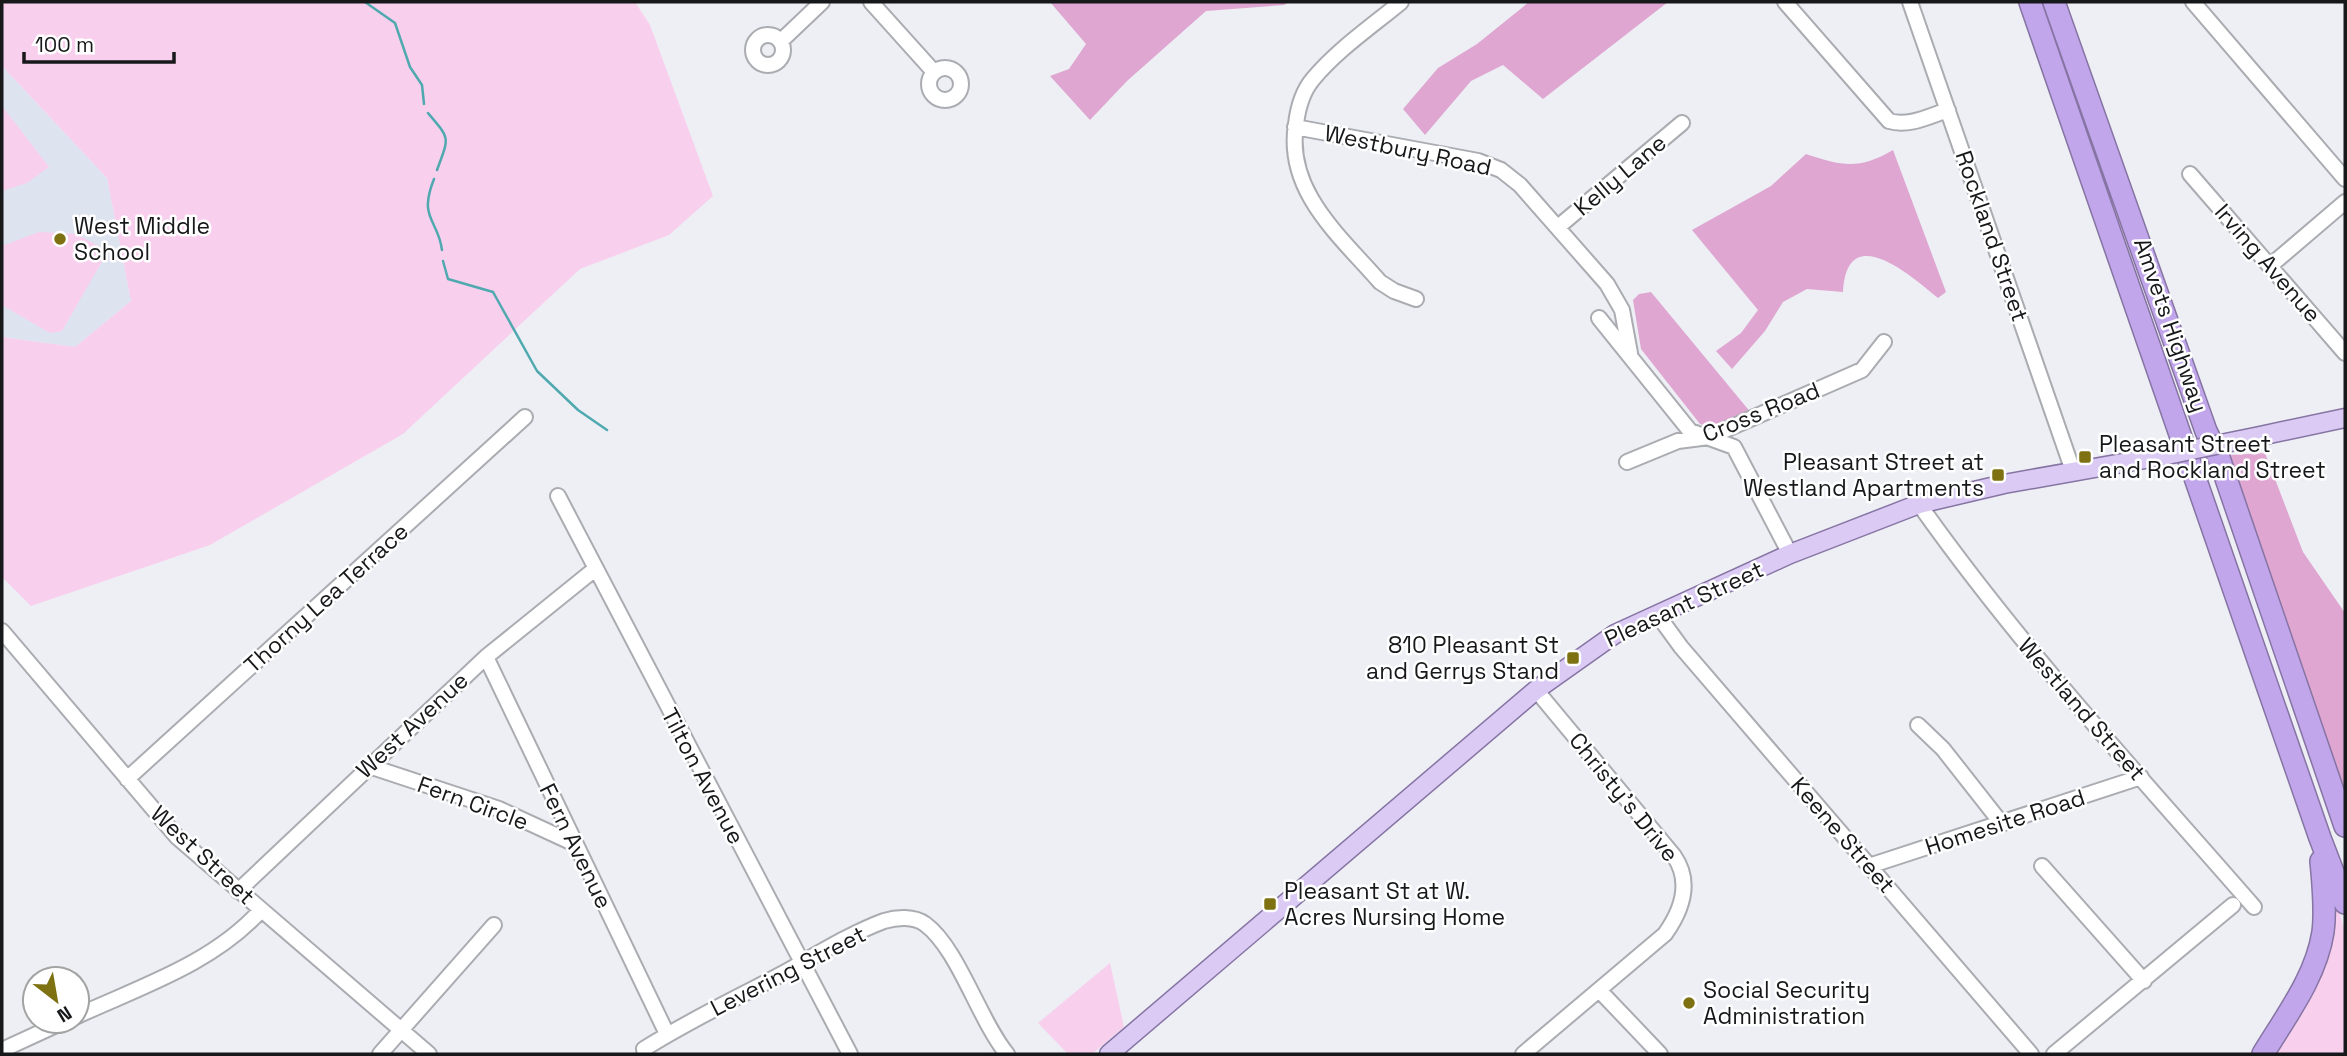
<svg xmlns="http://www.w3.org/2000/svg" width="2347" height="1056" font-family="'Space Grotesk',sans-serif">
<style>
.built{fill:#dee3f0}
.green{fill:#f9cfee}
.forest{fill:#dea6d1}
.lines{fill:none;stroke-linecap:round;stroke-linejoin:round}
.stream{stroke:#4fa9af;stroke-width:2.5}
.minor-casing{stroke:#aaacb1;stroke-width:18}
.major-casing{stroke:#8674a2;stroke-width:21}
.highway-casing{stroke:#8674a2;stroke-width:24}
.minor{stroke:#fff;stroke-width:14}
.major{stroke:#dacaf4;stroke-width:18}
.highway{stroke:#c1a6ec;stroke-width:21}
.major-bridge-casing{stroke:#8674a2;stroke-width:21;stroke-linecap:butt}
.major-bridge{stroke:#dacaf4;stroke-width:18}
.poi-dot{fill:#7d7111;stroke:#fff;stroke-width:2.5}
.labels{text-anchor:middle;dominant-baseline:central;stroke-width:5;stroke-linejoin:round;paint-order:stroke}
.street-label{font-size:23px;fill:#17181a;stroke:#fff}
.poi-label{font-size:23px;fill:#17181a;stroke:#fff;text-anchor:start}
</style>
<rect width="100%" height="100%" fill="#edeff5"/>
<path class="built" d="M2,66L107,178L131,301L75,347L2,337Z"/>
<path class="green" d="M2,2H635L650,25L713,196L669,235L580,269L403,434L210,545L31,606L2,577V337L75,347L131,301L107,178L2,66Z
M2,106L49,167L27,183L2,191Z
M39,232L76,234L108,251L62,331L50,333L2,305V246Z
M2333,907H2338L2345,933V1054H2275L2318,982L2329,953Z
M1110,963L1124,1027L1092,1054H1068L1038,1023Z"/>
<path class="forest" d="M1050,2H1289L1284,5L1206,11L1127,81L1090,120L1050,76L1069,69L1086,44Z
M1529,2H1668L1543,99L1503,65L1471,81L1425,135L1403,109L1438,68L1477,44Z
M1893,150L1946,292L1938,298C1911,276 1847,219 1843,292L1807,289L1783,302L1765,331L1732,369L1716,351L1741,333L1758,310L1692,230L1771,186L1806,154C1842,166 1859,170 1893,150Z
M1651,292L1752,414L1724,426L1712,428L1700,424L1641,349L1633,300L1639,294Z
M2265,453L2303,552L2345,613V797L2230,455Z"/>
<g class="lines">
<path class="stream" d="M365,2L395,23L410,67L422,85L424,104
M428,113C451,140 449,137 437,170
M434,179C418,219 438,219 442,250
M443,261L448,279L493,292L537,371L578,410L607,430"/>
<defs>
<path id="minor" d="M871,2L934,72
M1401,2C1372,26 1337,50 1313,79C1302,92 1298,107 1296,124C1285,191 1340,236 1380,282L1394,291L1416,299
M1785,2L1889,121C1909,127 1929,116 1948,110
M1910,2L2073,471
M2193,2L2345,179
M753 50a15 15 0 1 1 30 0a15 15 0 1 1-30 0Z
M781,41L822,2
M929 84a16 16 0 1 1 32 0a16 16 0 1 1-32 0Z
M1295,127L1478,161L1501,170L1520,185L1607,284L1622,310L1630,353
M2190,174L2345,353
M1558,227L1682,123
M2270,266L2345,202
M1599,318L1690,431L1734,447L1790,554
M1627,462L1678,441L1709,437L1862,370L1884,342
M558,496L850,1054
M1919,504C2020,647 2139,775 2254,907
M1657,614L1681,647L2031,1054
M2,631L177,837L429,1054
M486,657L667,1034
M1918,725L1943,749L2002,824
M369,766L499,809L575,844
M127,779L525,417
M1869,866L2141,777
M2042,866L2144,981
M238,891L486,657L595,569
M1599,990L1660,1054
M77,1016C140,987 214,963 261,910
M2,1050L65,1021
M380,1054L494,925
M645,1054L644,1049C688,1021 735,999 780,975C813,957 849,934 884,921C897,917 914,916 925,924C958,948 979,1020 1007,1054
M1523,1054L1665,934C1682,910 1692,882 1674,856L1536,690
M2054,1054L2233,905"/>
<path id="major" d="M2260,436L2345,418
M1109,1054L1536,690L1615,634L1790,554L1919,504L2004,484L2162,456"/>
<path id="highway" d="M2030,2L2320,838L2345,903
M2054,2L2206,431L2219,458L2345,826
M2263,1054C2286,1016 2316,977 2323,932C2326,909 2323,884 2321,861"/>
</defs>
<use href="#minor" class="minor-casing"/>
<use href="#major" class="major-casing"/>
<use href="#highway" class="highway-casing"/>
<use href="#minor" class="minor"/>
<use href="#major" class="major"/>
<use href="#highway" class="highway"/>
<defs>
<path id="major-bridge" d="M2162,456L2260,436"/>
</defs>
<use href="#major-bridge" class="major-bridge-casing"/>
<use href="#major-bridge" class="major-bridge"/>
</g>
<g class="poi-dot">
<circle cx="60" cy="239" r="7"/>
<rect x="2078" y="450" width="14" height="14" rx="3.5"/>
<rect x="1991" y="468" width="14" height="14" rx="3.5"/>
<rect x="1566" y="651" width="14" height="14" rx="3.5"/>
<rect x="1263" y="897" width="14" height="14" rx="3.5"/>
<circle cx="1689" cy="1003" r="7"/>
</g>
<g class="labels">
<g class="street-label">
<text transform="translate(1408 150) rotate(12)">Westbury Road</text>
<text transform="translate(1620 175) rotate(-40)">Kelly Lane</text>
<text transform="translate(1992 236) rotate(71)">Rockland Street</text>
<text transform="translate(2268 263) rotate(49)">Irving Avenue</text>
<text transform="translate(2171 325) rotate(71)">Amvets Highway</text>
<text transform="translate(1761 412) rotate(-22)">Cross Road</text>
<text transform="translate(326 598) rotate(-42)">Thorny Lea Terrace</text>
<text transform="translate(1684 604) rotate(-25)">Pleasant Street</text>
<text transform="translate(2082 709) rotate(49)">Westland Street</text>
<text transform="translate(412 725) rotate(-43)">West Avenue</text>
<text transform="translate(703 776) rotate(62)">Tilton Avenue</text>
<text transform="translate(1624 797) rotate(51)">Christy's Drive</text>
<text transform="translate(473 803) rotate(20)">Fern Circle</text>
<text transform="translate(2005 822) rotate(-18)">Homesite Road</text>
<text transform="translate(1843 835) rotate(49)">Keene Street</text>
<text transform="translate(576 846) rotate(64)">Fern Avenue</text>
<text transform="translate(203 855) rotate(43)">West Street</text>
<text transform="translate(788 971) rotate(-27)">Levering Street</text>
</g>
<g class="poi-label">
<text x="74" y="226">West Middle<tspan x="74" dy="26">School</tspan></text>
<text x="2099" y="444">Pleasant Street<tspan x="2099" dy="26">and Rockland Street</tspan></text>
<text x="1984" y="462" text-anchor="end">Pleasant Street at<tspan x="1984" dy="26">Westland Apartments</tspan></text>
<text x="1559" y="645" text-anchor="end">810 Pleasant St<tspan x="1559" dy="26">and Gerrys Stand</tspan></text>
<text x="1284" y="891">Pleasant St at W.<tspan x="1284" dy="26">Acres Nursing Home</tspan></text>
<text x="1703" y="990">Social Security<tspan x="1703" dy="26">Administration</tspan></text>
</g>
</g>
<rect width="2347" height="1056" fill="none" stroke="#17181a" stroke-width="7"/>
<g transform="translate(56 1000) rotate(149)"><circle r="33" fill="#ffffff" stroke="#a2a3a3" stroke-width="2"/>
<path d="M0-5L12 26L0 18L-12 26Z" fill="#7d7111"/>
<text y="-10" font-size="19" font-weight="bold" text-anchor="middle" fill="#17181a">N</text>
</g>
<path d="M24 52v10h150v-10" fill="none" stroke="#17181a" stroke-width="3.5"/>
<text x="35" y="52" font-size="21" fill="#17181a" stroke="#ffffff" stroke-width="5" paint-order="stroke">100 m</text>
</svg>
